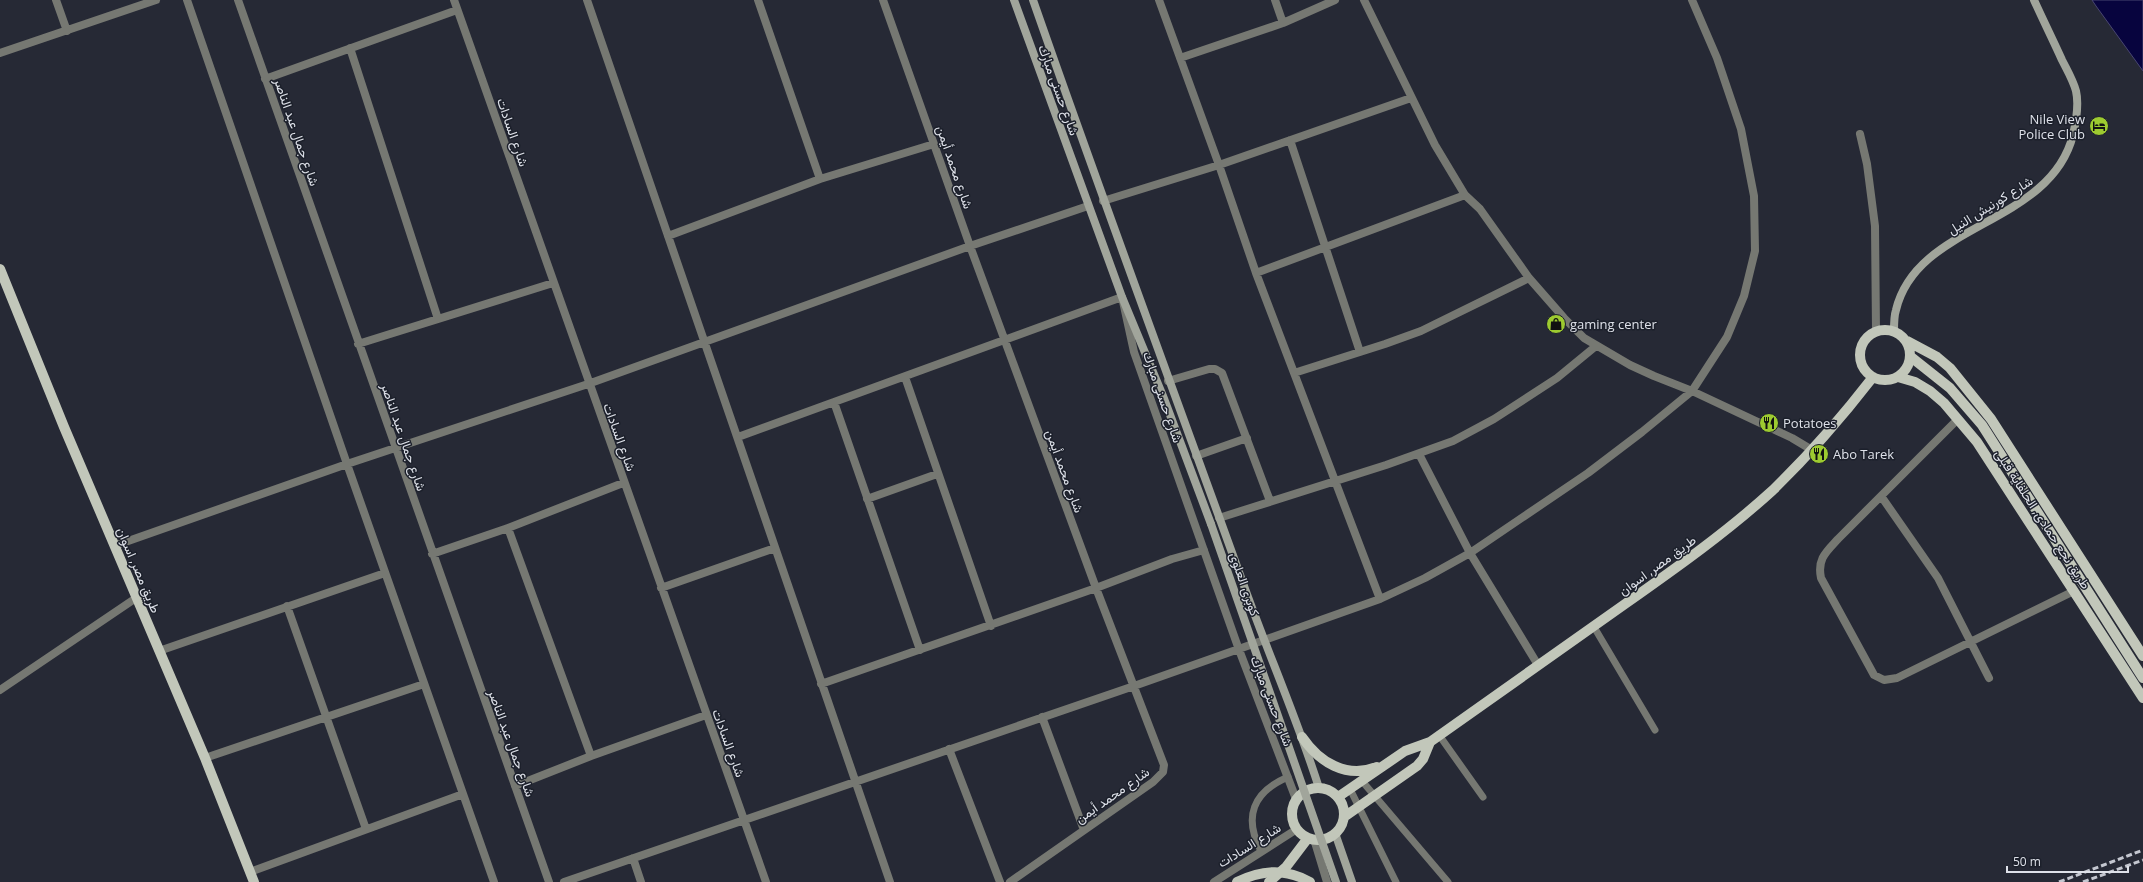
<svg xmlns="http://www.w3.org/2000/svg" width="2143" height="882" font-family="'Open Sans',Vazirmatn,sans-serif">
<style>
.water{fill:#07043e;stroke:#484671}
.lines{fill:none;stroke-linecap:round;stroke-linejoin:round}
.lane{stroke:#767872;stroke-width:7}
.street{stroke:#767872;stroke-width:8}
.secondary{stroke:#a1a59b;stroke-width:8}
.primary{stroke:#c2c7ba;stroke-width:10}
.rail{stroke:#c4c7d0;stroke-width:3;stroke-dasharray:6 3;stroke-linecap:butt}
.secondary-bridge{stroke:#a1a59b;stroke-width:8}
.primary-bridge{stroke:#c2c7ba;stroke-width:10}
.labels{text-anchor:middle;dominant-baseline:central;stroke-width:3;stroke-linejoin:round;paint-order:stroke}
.street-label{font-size:13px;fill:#dee1e9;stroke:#1c202b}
.poi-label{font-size:13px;fill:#dee1e9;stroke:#1c202b;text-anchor:start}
</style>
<rect width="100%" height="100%" fill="#262935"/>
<path class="water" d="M2092,0H2143V71L2096,6Z"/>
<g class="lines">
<path class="lane" d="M1594,627L1655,730
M1439,735L1483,797
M1362,781L1448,882
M1350,789L1396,882
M1261,851C1243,817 1253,792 1288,777"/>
<path class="street" d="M56,0L67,31
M187,0L347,464L494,882
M238,0L549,882
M454,0L766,882
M587,0L890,882
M758,0L820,179
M883,0L970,246L1096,588L1164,765L1163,772L1153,782L1010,882
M1159,0L1219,165L1256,273L1380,599
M1275,0L1283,23
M1364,0L1435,145L1465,195L1480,209L1529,278L1564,318L1584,338L1630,365L1654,376L1692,391L1792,438L1812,450
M350,48L438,319
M0,53L156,0
M1180,58L1283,23L1335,0
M265,79L457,10
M1860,134L1867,164L1875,226L1876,331
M1290,140L1360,352
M1103,201L1219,165L1411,98
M668,236L820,179L934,144
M1256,273L1465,195
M358,344L553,283
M1294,373L1385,344L1421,331L1529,278
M905,377L991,626
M1168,381L1209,369H1215L1222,373L1270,501
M834,402L920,650
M1958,419L1838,539C1826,552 1817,559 1821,578L1874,675L1884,680L1897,678L2074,591
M738,437L1122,297L1134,352L1238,647L1296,799
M1419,454L1470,553L1538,665
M1196,456L1247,438
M1881,496L1938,578L1989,678
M867,499L937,474
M1219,518L1386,465L1453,441L1494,419L1557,378L1596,346
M508,528L623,483
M114,546L347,464L588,384L970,246L1088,206
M432,554L508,528L591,756
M661,588L775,548
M287,606L366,829
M159,651L385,573
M821,684L1096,588L1172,559L1204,550
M0,690L136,598
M1042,717L1084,830
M949,749L1000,882
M205,758L424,684
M515,786L591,756L706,715
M1314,839L1327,882
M633,858L641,882
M250,872L463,794
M564,882L1134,686L1380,599L1425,578L1470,553L1588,473L1642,432L1692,391L1727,337L1744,296L1755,251L1754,196L1741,129L1717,58L1692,0
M1214,882L1297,829"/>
<path class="secondary" d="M1014,0L1122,297L1163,396L1211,524
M1033,0C1101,195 1173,389 1243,583C1267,651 1297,718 1319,788
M1894,331C1894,324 1894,316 1896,310C1917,222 2050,226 2073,135C2076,122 2079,104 2076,91C2073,80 2067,70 2062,60C2053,40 2043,20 2034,0
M1335,833L1352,882"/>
<path class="primary" d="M0,269L64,427L205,758L254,882
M1860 355a25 25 0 1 1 50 0a25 25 0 1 1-50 0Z
M1907,341L1937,357L1950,368L1991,419L2143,656
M1911,357L1950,388L1982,425L2143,678
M1898,377L1915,382L1930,391L1944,403L1977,442L2143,698
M1302,737C1319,762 1346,779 1377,767
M1292 814a26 26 0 1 1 52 0a26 26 0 1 1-52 0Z
M1338,797L1405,751L1430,742C1495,696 1560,650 1625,604C1676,568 1727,532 1773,490C1809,455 1842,417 1873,377
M1344,817L1417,766L1423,759L1430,742
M1269,882L1286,867L1308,838"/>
<path class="rail" d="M2059,882L2143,850
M2083,882L2143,860"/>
<path class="secondary-bridge" d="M1211,524L1336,882"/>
<path class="primary-bridge" d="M1237,882C1261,870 1286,868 1310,882"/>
</g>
<defs>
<symbol id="hotel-disc" viewBox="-11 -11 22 22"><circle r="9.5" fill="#9dca30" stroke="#1c202b"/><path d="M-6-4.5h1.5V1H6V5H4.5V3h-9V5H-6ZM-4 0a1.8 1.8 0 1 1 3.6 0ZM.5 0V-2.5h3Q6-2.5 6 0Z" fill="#111"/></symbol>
<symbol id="shop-disc" viewBox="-11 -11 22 22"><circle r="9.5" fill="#9dca30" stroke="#1c202b"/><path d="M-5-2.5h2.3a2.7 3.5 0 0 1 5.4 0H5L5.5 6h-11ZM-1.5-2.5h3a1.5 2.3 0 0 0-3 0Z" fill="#111"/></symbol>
<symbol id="restaurant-disc" viewBox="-11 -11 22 22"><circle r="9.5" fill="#9dca30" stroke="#1c202b"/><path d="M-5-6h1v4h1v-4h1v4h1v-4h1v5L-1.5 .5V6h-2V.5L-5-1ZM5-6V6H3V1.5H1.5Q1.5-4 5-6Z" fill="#111"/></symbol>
</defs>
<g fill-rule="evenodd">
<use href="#hotel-disc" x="2088" y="115" width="22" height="22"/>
<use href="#shop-disc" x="1545" y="313" width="22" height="22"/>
<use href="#restaurant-disc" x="1758" y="412" width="22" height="22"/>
<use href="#restaurant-disc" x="1808" y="443" width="22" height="22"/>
</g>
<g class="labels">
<g class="street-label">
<text transform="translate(1059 90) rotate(70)">شارع حسنى مبارك</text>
<text transform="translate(297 132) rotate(71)">شارع جمال عبد الناصر</text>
<text transform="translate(513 132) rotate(71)">شارع السادات</text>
<text transform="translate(955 167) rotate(71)">شارع محمد أيمن</text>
<text transform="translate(1990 205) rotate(-32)">شارع كورنيش النيل</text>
<text transform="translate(1163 397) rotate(71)">شارع حسنى مبارك</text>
<text transform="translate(404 437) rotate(71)">شارع جمال عبد الناصر</text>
<text transform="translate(620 437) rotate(70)">شارع السادات</text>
<text transform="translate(1065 471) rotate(70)">شارع محمد أيمن</text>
<text transform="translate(2043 519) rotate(57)">طريق نجع حمادى, الحلفاية قبلى</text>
<text transform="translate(1657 565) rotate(-36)">طريق مصر, اسوان</text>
<text transform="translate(139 570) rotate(67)">طريق مصر, اسوان</text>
<text transform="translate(1245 584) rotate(71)">كوبرى العلوى</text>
<text transform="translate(1272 701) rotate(69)">شارع حسنى مبارك</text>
<text transform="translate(512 743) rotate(70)">شارع جمال عبد الناصر</text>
<text transform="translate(729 743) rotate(70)">شارع السادات</text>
<text transform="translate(1112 795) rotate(-35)">شارع محمد أيمن</text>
<text transform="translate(1249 845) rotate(-32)">شارع السادات</text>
</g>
<g class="poi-label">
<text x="2085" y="119" text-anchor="end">Nile View<tspan x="2085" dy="15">Police Club</tspan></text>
<text x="1570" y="324">gaming center</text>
<text x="1783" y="423">Potatoes</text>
<text x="1833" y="454">Abo Tarek</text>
</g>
</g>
<path d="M2007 866v6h121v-6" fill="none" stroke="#dee1e9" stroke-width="2"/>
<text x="2013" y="866" font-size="12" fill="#dee1e9" stroke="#1c202b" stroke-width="3" paint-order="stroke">50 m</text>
</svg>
